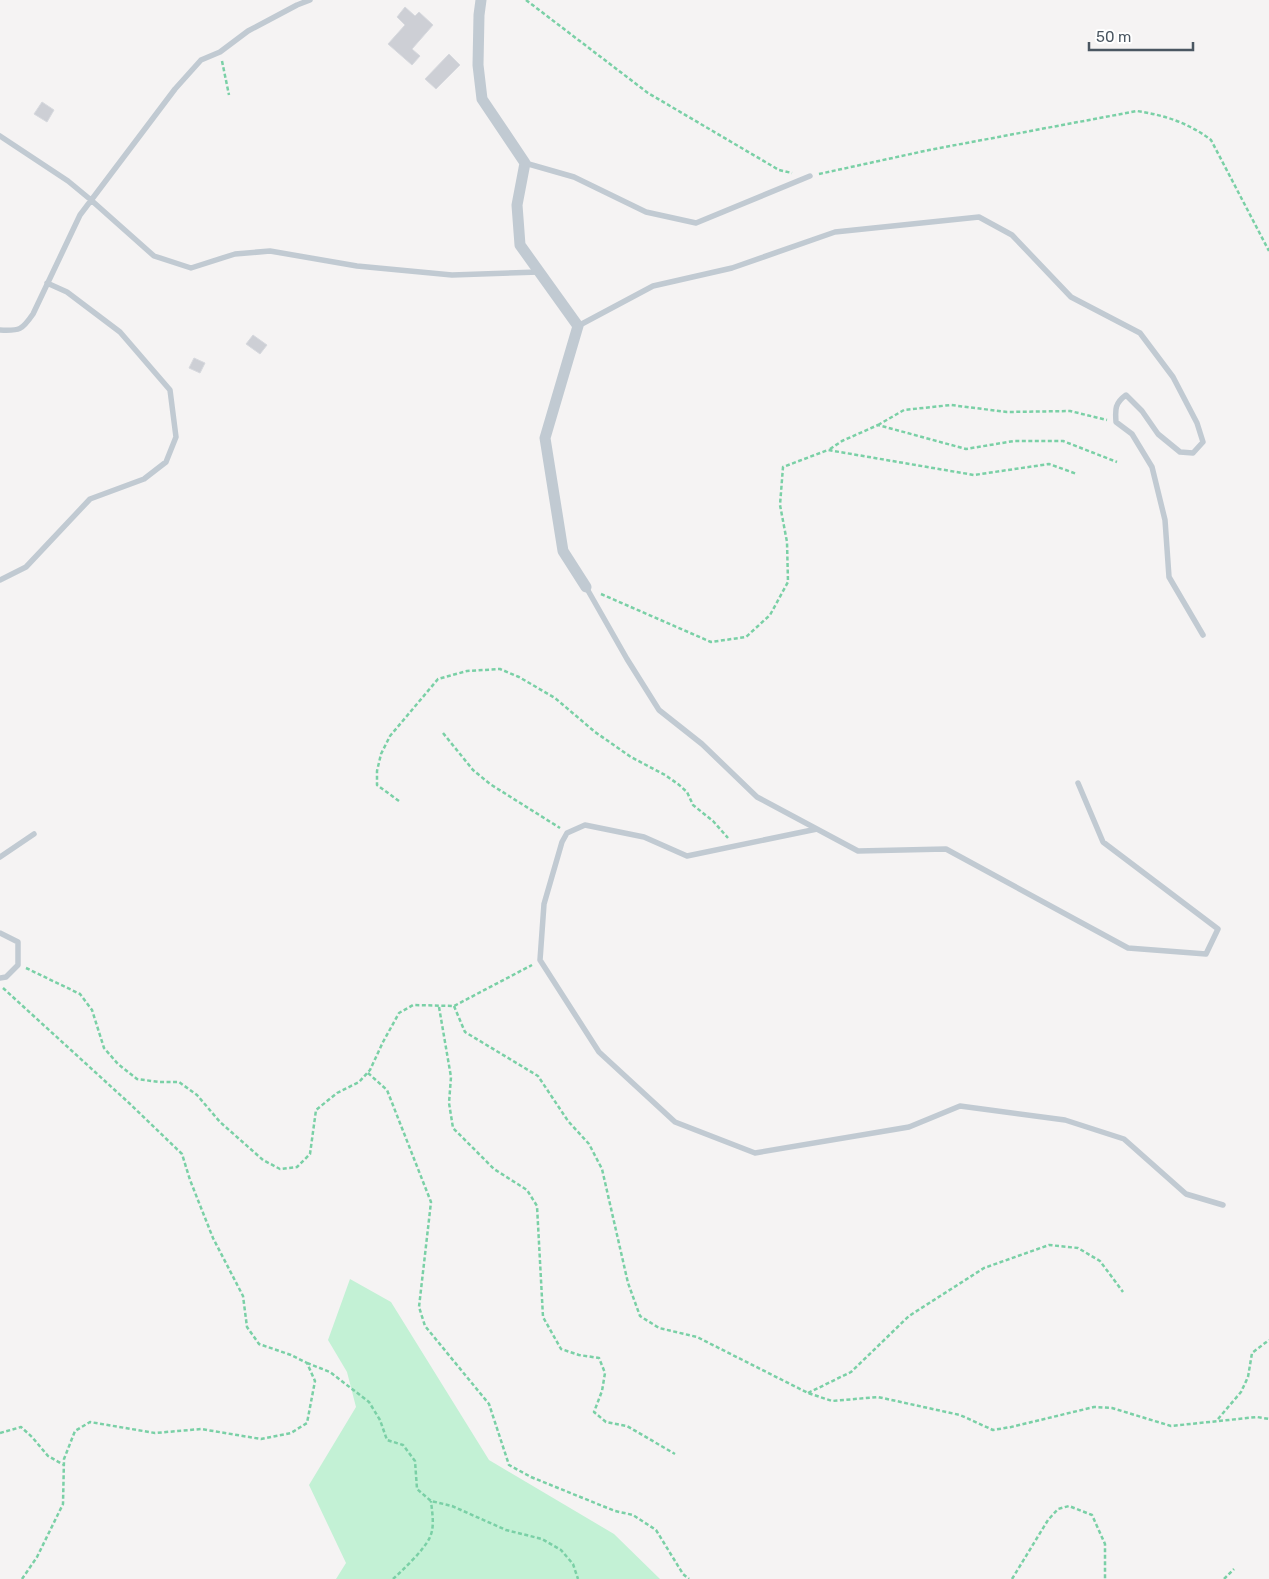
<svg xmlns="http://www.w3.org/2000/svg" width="1269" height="1579" font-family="Rubik,sans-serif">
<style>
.green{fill:#c3f1d5}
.building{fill:#cdcfd5;stroke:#d7d9de}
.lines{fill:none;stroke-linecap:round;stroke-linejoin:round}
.path{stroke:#7ad0a6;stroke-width:2.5;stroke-dasharray:4 2.5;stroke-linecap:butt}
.lane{stroke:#c1cad2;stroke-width:5.5}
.street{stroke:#c1cad2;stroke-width:11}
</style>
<rect width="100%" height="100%" fill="#f5f3f3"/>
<path class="green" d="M350,1279L391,1302L489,1460L614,1534L660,1579H336L346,1563L309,1485L356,1407L347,1372L328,1340Z"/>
<path class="building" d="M405,7L415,16L419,12L433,25L412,49L420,56L412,65L388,44L405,25L397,17Z
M449,54L460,65L436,89L425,79Z
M42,102L54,110L47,122L34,114Z
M253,335L267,345L260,354L246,344Z
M194,358L205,363L200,373L189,368Z"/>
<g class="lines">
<path class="path" d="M526,0L648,93L779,170L792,173
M222,61L229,95
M819,174L929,150L1137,111C1164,115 1189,123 1211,140L1269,251
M878,425L904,410L951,405L1007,412L1070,411L1107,420
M830,449L842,441L878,425L966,449L1014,441H1063L1117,462
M601,594L711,642L746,637L770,615L788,582L787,542L780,505L783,467L828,450L974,475L1049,464L1077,474
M443,733L473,770L490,784L560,828
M399,801L377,785V771L381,754L390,736L438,679L467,671L500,669L519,677L555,698L595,732L631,757L665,775L678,784L687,792L693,805L713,821L728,838
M26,968L80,994L92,1010L104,1048L118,1064L137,1079L159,1082H179L197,1095L220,1122L263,1160L280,1169L297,1167L310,1154L316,1110L337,1093L359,1082L370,1070L383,1042L399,1013L413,1005L454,1006L532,965
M3,988L129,1103L182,1154L190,1180L213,1238L243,1296L247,1327L259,1344L291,1355L307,1363L315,1381L307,1423L291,1433L261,1439L201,1429L155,1433L90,1422L75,1431L64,1459L63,1504L37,1557L22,1579
M454,1006L465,1032L538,1076L568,1121L589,1144L602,1169L628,1283L640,1316L659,1328L697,1337L808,1393L832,1401L878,1397L960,1415L993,1430L1011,1427L1094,1407L1112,1408L1171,1426L1257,1417L1269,1419
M439,1007L451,1077L449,1103L453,1128L494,1169L527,1190L537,1206L543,1317L561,1349L579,1355L599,1358L605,1373L602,1391L594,1412L606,1422L627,1426L675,1454
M368,1073L387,1090L431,1202L419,1307L425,1326L489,1404L509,1465L531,1477L615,1511L633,1515L656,1530L683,1574L689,1579
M307,1363L330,1372L369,1402L380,1420L387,1440L403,1445L415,1461L417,1489L431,1501L452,1506L506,1530L542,1539L561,1550L573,1564L578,1579
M808,1393L851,1372L909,1316L984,1268L1049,1245L1078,1248L1100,1261L1123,1292
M1218,1419L1241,1392L1248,1377L1252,1353L1269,1340
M0,1433L21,1427L32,1437L48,1456L64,1465
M393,1579C403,1570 425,1549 430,1537C435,1526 432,1512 431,1501
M1012,1579L1048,1520L1058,1509L1069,1506L1092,1515L1105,1544V1579
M1224,1579L1234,1569"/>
<path class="lane" d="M0,136L68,181L91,200L154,256L191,268L235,254L270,251L357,266L452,275L539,272
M525,163L574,177L646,212L696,223L810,176
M578,326L653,286L732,268L835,232L979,217L1012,235L1071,297L1140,333L1173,377L1197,423L1203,442L1193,453L1180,452L1158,434L1142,411L1126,395C1115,403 1115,409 1116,422L1132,434L1152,467L1165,520L1169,577L1203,635
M0,330C20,331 22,330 33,314L80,215L175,89L201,60L220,52L248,31L297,5L310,0
M0,580L26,567L90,499L144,479L166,462L176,437L170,390L120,332L67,292L47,283
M586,587L627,659L659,710L702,744L757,797L858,851L946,849L1128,948L1206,954L1218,929L1103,842L1078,783
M817,829L687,856L644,837L585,825L567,833L562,842L544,904L540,960L599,1052L675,1122L755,1153L909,1127L960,1106L1065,1120L1124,1139L1186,1194L1223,1205
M0,857L34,834
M0,933L18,942V965L6,977L0,978"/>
<path class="street" d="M481,0L479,15L478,65L482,99L525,163L517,205L520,245L578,326L545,438L563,551L586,587"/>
</g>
<path d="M1089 42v8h104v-8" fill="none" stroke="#4a5661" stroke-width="2.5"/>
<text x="1096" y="42" font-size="15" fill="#4a5661" stroke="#ffffff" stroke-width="4" paint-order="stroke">50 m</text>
</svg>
